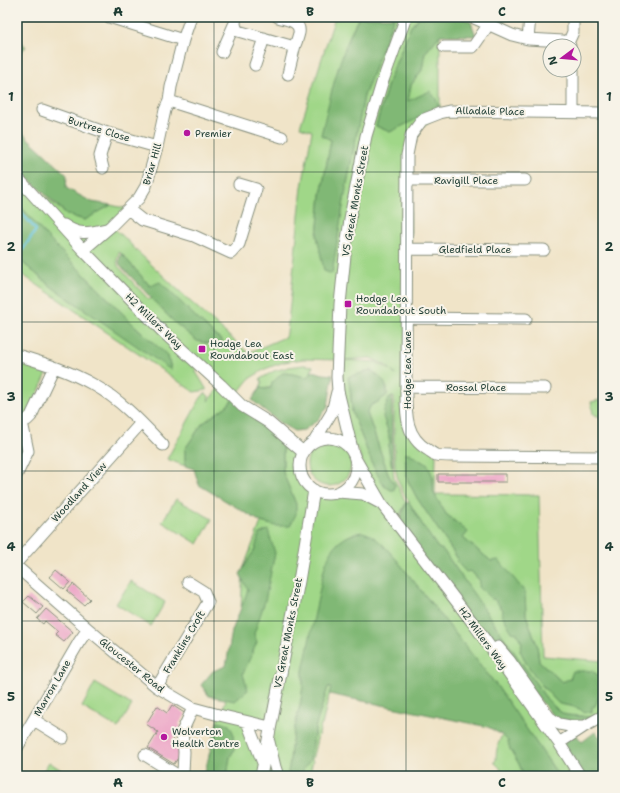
<svg xmlns="http://www.w3.org/2000/svg" width="620" height="793" font-family="'Shantell Sans',sans-serif">
<style>
.green{fill:#a0d788;stroke:#608a5e;fill-rule:evenodd}
.forest{fill:#80b874;stroke:#507a54}
.lines{fill:none;stroke-linecap:round;stroke-linejoin:round}
.stream{stroke:#62c4e0;stroke-width:2.5}
.building{fill:#eca0c4}
.minor-casing{stroke:#88907e;stroke-width:13}
.minor{stroke:#fff;stroke-width:11}
.grid{fill:none;stroke:#1f3d34;stroke-width:1;stroke-opacity:0.55}
.poi-dot{fill:#b5179e;stroke:#f7f3e8;stroke-width:1.5}
.labels{text-anchor:middle;dominant-baseline:central;stroke-width:4;stroke-linejoin:round;paint-order:stroke}
.street-label{font-size:10px;fill:#1f3d34;stroke:#f7f3e8}
.poi-label{font-size:10px;fill:#1f3d34;stroke:#f7f3e8;text-anchor:start}
.neatline{fill:none;stroke:#1f3d34;stroke-width:1.5}
.grid-label{font-size:13px;text-anchor:middle;font-weight:bold;fill:#1f3d34}
</style>
<rect width="100%" height="100%" fill="#f7f3e8"/>
<filter id="ink" filterUnits="userSpaceOnUse"><feTurbulence type="fractalNoise" baseFrequency=".025" numOctaves="2"/><feDisplacementMap in="SourceGraphic" scale="8" xChannelSelector="R" yChannelSelector="G"/><feConvolveMatrix kernelMatrix="1 2 1 2 8 2 1 2 1" color-interpolation-filters="sRGB"/></filter>
<filter id="wash" filterUnits="userSpaceOnUse"><feTurbulence type="fractalNoise" baseFrequency=".012" numOctaves="4" result="noise"/><feDisplacementMap in="SourceGraphic" scale="16" xChannelSelector="R" yChannelSelector="G"/><feGaussianBlur stdDeviation="0.9" result="paint"/><feColorMatrix in="noise" values="0 0 0 0 0 0 0 0 0 0 0 0 0 0 0 0 0 1.4 0 .05"/><feComposite in="paint" operator="in"/></filter>
<g filter="url(#wash)">
<rect width="100%" height="100%" fill="#f0e4c8"/>
<path class="green" d="M335,17H359L351,32L322,135L331,140L321,195L317,236L321,253L332,273L345,194L364,96L394,17H419L411,26L389,80L376,126L390,132L408,101L411,85L422,70L425,53L440,35V113L411,135L409,427L436,455L435,494L539,495L543,656L603,661V716L594,721L582,716L566,715L559,711L546,698L443,550L438,548L425,529L402,490L398,480L395,467L394,443V397L389,398L388,431L390,443L388,445L392,467L393,466L394,478L406,503L399,516L384,506L566,754L568,776H559L497,686L396,559L355,533L347,537L336,545L303,671C305,692 296,720 292,741C290,751 291,761 288,772L291,776H227L230,757L234,750L229,725L217,722L219,715L225,703L241,609L243,569L261,522L276,526L296,504L283,473V436L303,452L299,464L301,475L304,481L309,487L314,490L324,494H330L338,492L375,500L358,450L348,439L338,360L303,359L284,362L265,369L249,379L228,405L202,424L185,449V466L167,459L183,430L200,399L205,393L209,396L208,401L221,385L196,362V372L207,390L194,392L17,271V258L52,287L171,369L168,356L134,325L46,236L17,202V177L79,246L40,193L68,215L84,220L111,205L128,209L112,226L118,232L123,236L138,252L192,303L248,353L285,337L287,333L302,187L312,131L300,127ZM119,252L121,253L150,286L201,322L223,342L220,348L210,344L197,340L174,322L151,298L149,300L118,266L117,260ZM370,358C379,362 390,366 395,375L391,370L376,362L343,360ZM350,387H387V395L378,402L371,405L367,413L389,476L395,485L374,468L352,412ZM409,453L424,463L433,477V492L446,514L467,532L463,538L491,561L525,592L526,615L537,645L539,661L562,682L570,679L580,709L571,706L560,704L557,702L540,683L520,650L522,643L517,633L503,610L480,581L471,571H466L417,498L408,481L406,473ZM248,722L270,727L263,762Z
M483,17H500L510,29Z
M17,360L49,369L27,417L17,419Z
M304,365L313,366L310,375L306,377L287,373C279,380 272,391 260,388L262,382L260,379L274,371L289,367Z
M600,400L603,403V415L600,417L593,414L591,402Z
M307 464a22 22 0 1 1 44 0a22 22 0 1 1-44 0Z
M176,499L212,519L198,544L162,522Z
M131,581L165,602L151,626L116,604Z
M95,683L132,705L118,728L82,707Z
M328,687H331L322,725H321L319,734L318,735L312,760L313,761L311,768L312,769L311,776H299L310,760L316,725Z
M502,735L508,741L510,749L519,764L524,776H503L500,768L494,762L496,760C496,750 498,743 502,735Z
M49,762L70,776H40Z"/>
<path class="forest" d="M359,17H394L364,96L345,194L332,274L324,271L317,236L321,195L331,140L321,135C331,94 339,54 359,17Z
M419,17H460L471,22L476,36L440,35L425,53L422,70L411,85L408,101L430,91L436,99L439,108L390,132L376,126L389,80L411,26Z
M17,37L26,47L17,56Z
M17,128L67,175L66,188L92,202L111,205L85,220L68,215L17,169Z
M17,202L46,236L134,325L168,356L171,370L52,287L17,258Z
M121,253L150,286L160,282L201,322L223,342V346L220,348L210,344L197,341L174,322L120,265L119,261Z
M371,370C381,379 387,380 387,395L378,402L371,405L367,413L389,476L395,485L394,490H391L384,486L374,468L352,412L351,394L348,377Z
M312,371L323,374L333,375L328,406L318,420L304,430L294,431L280,423L252,400L260,388L265,389L271,388L272,383L282,373H287L306,377L310,375Z
M235,397L283,436V473L296,504V514L290,526H276L261,522L199,485L194,469L185,466V449L202,424L228,405Z
M392,397V428L393,466L392,467L388,445L390,443L388,431L383,417L384,410L389,398Z
M409,453L424,463H427L433,477V492L446,514L468,532L463,538L491,561L499,560L525,592L526,615L537,645L539,661L562,682L570,679L573,671H592L601,677L603,689L595,706L592,707V713L582,711L580,709L571,706L560,704L557,702L540,683L526,663L520,650L522,643L517,633L512,632L502,615L503,610L494,599H491L479,587L480,581L471,571L466,572L456,561L458,559L417,498L408,481L406,473L405,454Z
M409,502L425,529L438,548L443,550L546,698L559,711L566,715L589,717L594,721L559,724L496,645L473,623L398,524L406,503Z
M268,530L275,553L265,601L254,634L257,642L243,674L248,690L235,701L209,696L201,685L213,671L226,666L232,631L248,590L240,574L255,549L259,534Z
M363,532C377,536 387,549 396,559L497,686L559,776H524L519,764L510,749L508,741L502,735L488,727L329,694L331,688L328,687L316,725L310,760L299,776H291L288,772C291,761 290,751 292,741C296,719 305,693 303,671L324,569C326,564 327,559 330,554C336,542 349,533 363,532Z
M217,722L229,725L233,732L234,750L230,757L227,776H204Z
M574,732L582,742L595,732L603,740V753L602,754L603,757V776H580L559,743Z"/>
<g class="lines">
<path class="stream" d="M17,207L36,230L17,258"/>
</g>
<g id="blocks">
<path class="building" d="M438,474H506V482H438Z
M56,570L70,582L64,589L50,577Z
M73,584L90,599L84,605L67,591Z
M29,596L43,607L37,614L23,602Z
M46,609L73,632L64,642L55,635L58,632L45,621L43,624L37,619Z
M172,705L186,714L179,724L181,726L171,742L183,750L174,764L148,748L158,732L146,724L157,706L167,713Z"/>
</g>
</g>
<g filter="url(#ink)">
<use href="#blocks" fill-opacity="0" stroke="#88907e" stroke-width="1"/>
<g class="lines">
<defs>
<path id="minor" d="M109,17L183,40
M236,17C235,22 234,26 238,31L291,46L295,45C297,41 298,37 299,33C301,21 287,20 278,17
M472,17L512,35L528,39L563,41L568,43L570,46
M528,39L530,17
M568,43L573,32V17
M444,47H473L489,24
M222,52L234,25
M255,65L264,38
M573,70V112
M288,74L295,45
M169,101L282,137
M42,110L107,133L157,147
M603,113L449,111L440,113L422,120L411,135L407,155L406,387C406,411 404,436 428,450C430,451 433,454 436,455C441,456 447,456 452,456L603,457
M103,168L100,156L107,133
M17,177L83,250L164,333L221,385L242,406L268,422L303,452
M407,180H525
M128,209L142,220L194,236L231,253L239,244L256,189L239,184
M64,225C79,236 89,233 106,229
M407,249L544,250
M83,250L111,226L139,198L146,186L157,147L165,110L169,101L171,87L183,40L191,17
M407,318L526,319
M17,355C43,363 70,371 94,385C121,400 142,423 163,445
M406,387L545,388
M17,423L27,420L31,416L54,367
M300 466a28 28 0 1 1 56 0a28 28 0 1 1-56 0Z
M315,440L332,412L337,392
M353,453L338,391L337,377L340,304L346,246L352,207L366,136L382,83L406,17
M355,458L381,503L473,623L559,743L580,776
M17,474L28,451L22,422
M338,492L363,494L380,503
M17,562L141,423
M17,567L88,629L157,687L193,708L219,715L270,727
M498,647L509,660L549,717L559,724L570,726H585
M157,687L208,602L204,592L188,582
M34,720L63,738
M247,722L263,763
M269,742L275,767L278,776
M559,743L585,726L603,716
M17,748L79,642L88,629
M145,755L179,776
M182,776L183,773L184,752L182,732L193,708
M261,776L299,581L314,490"/>
</defs>
<use href="#minor" class="minor-casing"/>
<use href="#minor" class="minor"/>
</g>
</g>
<path class="grid" d="M214,17V776M406,17V776M17,172H603M17,322H603M17,471H603M17,621H603"/>
<g class="poi-dot">
<circle cx="187" cy="133" r="4"/>
<rect x="344" y="300" width="8" height="8" rx="2"/>
<rect x="198" y="345" width="8" height="8" rx="2"/>
<circle cx="164" cy="737" r="4"/>
</g>
<g class="labels">
<g class="street-label">
<text transform="translate(490 111) rotate(1)">Alladale Place</text>
<text transform="translate(99 129) rotate(17)">Burtree Close</text>
<text transform="translate(152 164) rotate(-74)">Briar Hill</text>
<text x="466" y="180">Ravigill Place</text>
<text transform="translate(355 201) rotate(-80)">V5 Great Monks Street</text>
<text x="475" y="249">Gledfield Place</text>
<text transform="translate(154 321) rotate(44)">H2 Millers Way</text>
<text transform="translate(407 370) rotate(-90)">Hodge Lea Lane</text>
<text x="476" y="387">Rossal Place</text>
<text transform="translate(79 492) rotate(-48)">Woodland View</text>
<text transform="translate(288 633) rotate(-79)">V5 Great Monks Street</text>
<text transform="translate(483 638) rotate(54)">H2 Millers Way</text>
<text transform="translate(184 642) rotate(-59)">Franklins Croft</text>
<text transform="translate(132 665) rotate(39)">Gloucester Road</text>
<text transform="translate(52 688) rotate(-60)">Marron Lane</text>
</g>
<g class="poi-label">
<text x="195" y="133">Premier</text>
<text x="356" y="298">Hodge Lea<tspan x="356" dy="12">Roundabout South</tspan></text>
<text x="210" y="343">Hodge Lea<tspan x="210" dy="12">Roundabout East</tspan></text>
<text x="172" y="731">Wolverton<tspan x="172" dy="12">Health Centre</tspan></text>
</g>
</g>
<rect width="620" height="793" fill="none" stroke="#f7f3e8" stroke-width="44"/>
<g transform="translate(562 58) rotate(254)"><circle r="19" fill="#f7f3e8" stroke="#a1aaa0"/>
<path d="M0-3L7 15L0 10L-7 15Z" fill="#b5179e"/>
<text y="-6" font-size="11" font-weight="bold" text-anchor="middle" fill="#1f3d34">N</text>
</g>
<rect x="22" y="22" width="576" height="749" class="neatline"/>
<g class="grid-label">
<text x="118" y="16">A</text>
<text x="310" y="16">B</text>
<text x="502" y="16">C</text>
<text x="11" y="101">1</text>
<text x="609" y="101">1</text>
<text x="11" y="251">2</text>
<text x="609" y="251">2</text>
<text x="11" y="401">3</text>
<text x="609" y="401">3</text>
<text x="11" y="551">4</text>
<text x="609" y="551">4</text>
<text x="11" y="701">5</text>
<text x="609" y="701">5</text>
<text x="118" y="787">A</text>
<text x="310" y="787">B</text>
<text x="502" y="787">C</text>
</g>
</svg>
